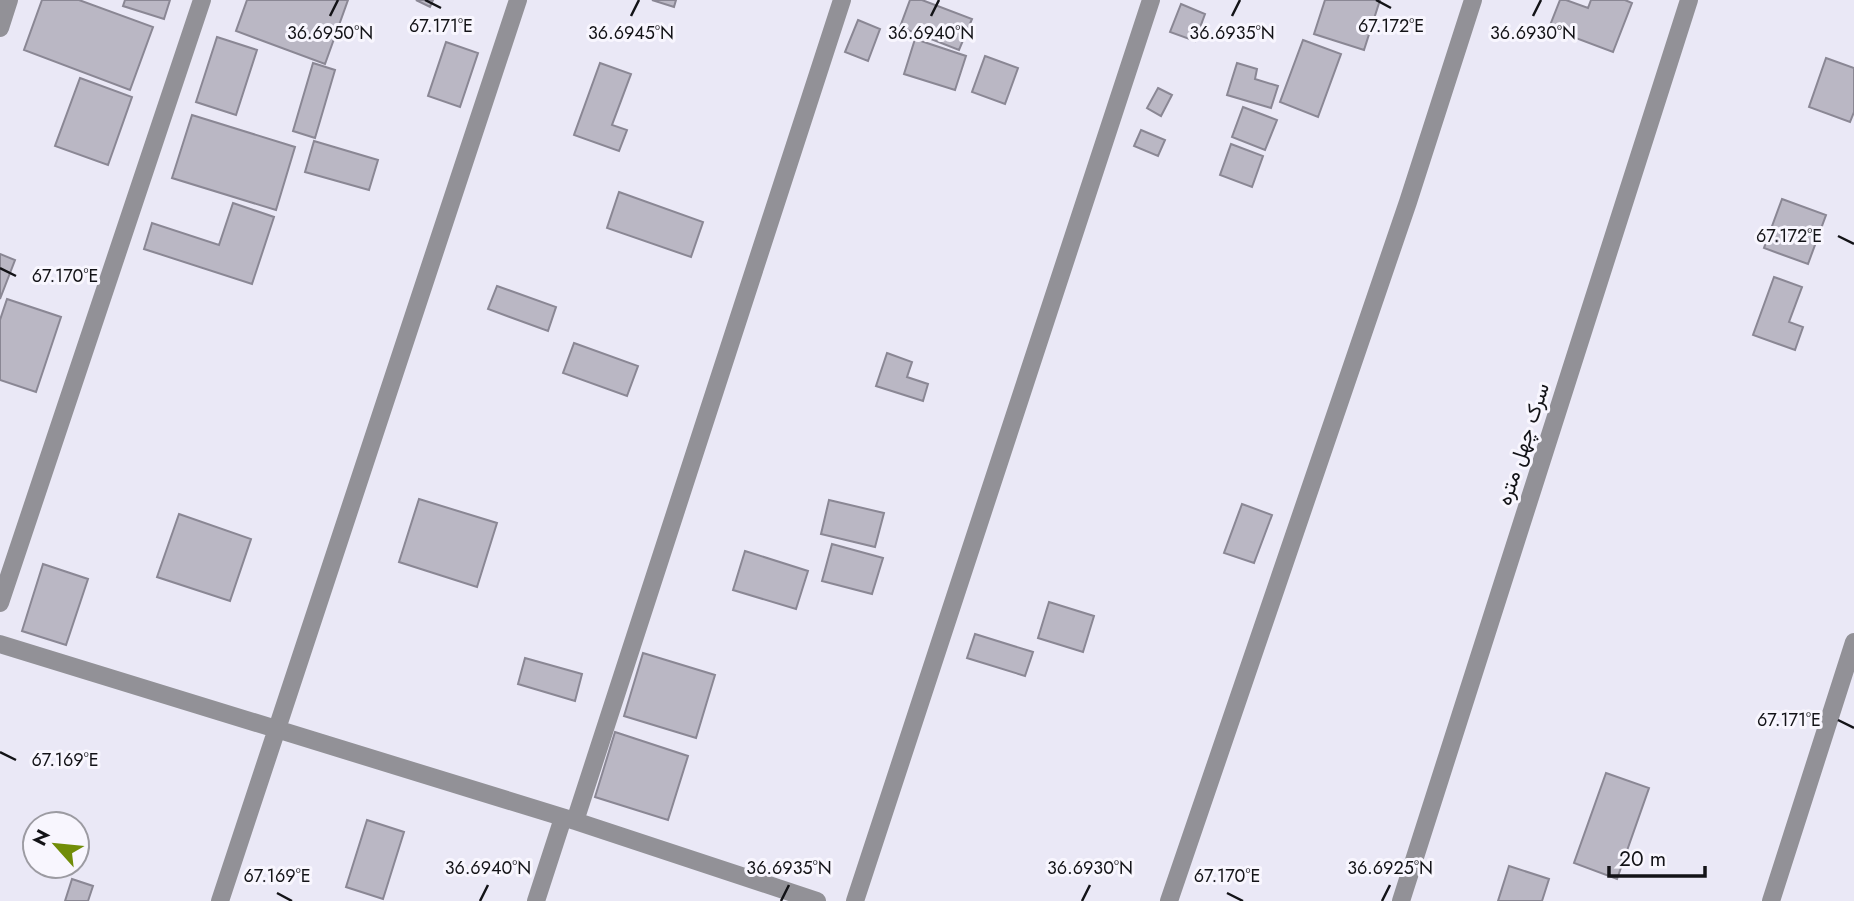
<svg xmlns="http://www.w3.org/2000/svg" width="1854" height="901" font-family="Jost,Vazirmatn,sans-serif">
<style>
.building{fill:#bab7c4;stroke:#8a8794;stroke-width:2}
.lines{fill:none;stroke-linecap:round;stroke-linejoin:round}
.minor{stroke:#929197;stroke-width:18}
.ticks{fill:none;stroke:#131317;stroke-width:2.5}
.labels{text-anchor:middle;dominant-baseline:central;stroke-width:6;stroke-linejoin:round;paint-order:stroke}
.street-label{font-size:21px;fill:#131317;stroke:#f8f6fe}
.ticks-label{font-size:18px;text-anchor:middle;fill:#131317;stroke:#f8f6fe;stroke-width:6;stroke-linejoin:round;paint-order:stroke}
</style>
<rect width="100%" height="100%" fill="#eae8f6"/>
<path class="building" d="M42,0H79L153,27L130,90L24,50Z
M125,0H170L164,19L123,6Z
M247,0H348L325,64L236,31Z
M416,0H433L430,7Z
M652,0H676L674,7Z
M910,0H922L972,19L959,50L900,27Z
M1325,0H1380L1364,50L1314,34Z
M1560,0H1566L1588,8L1591,0H1625L1632,3L1613,52L1549,28Z
M1181,4L1205,14L1195,41L1170,32Z
M858,20L880,29L868,61L845,52Z
M217,37L257,50L236,115L196,102Z
M915,39L966,56L955,90L904,74Z
M1303,40L1341,54L1318,117L1280,102Z
M446,42L478,53L460,107L428,96Z
M985,56L1018,68L1005,104L972,92Z
M1826,58L1854,68V112L1850,122L1809,107Z
M313,63L335,70L315,138L293,131Z
M600,63L631,74L612,125L627,130L619,151L574,135Z
M1237,63L1257,69L1255,79L1278,86L1271,108L1227,95Z
M80,78L132,97L108,165L55,146Z
M1158,88L1172,95L1161,116L1147,108Z
M1243,107L1277,120L1265,150L1232,137Z
M192,115L295,147L276,210L172,178Z
M1141,130L1165,140L1158,156L1134,146Z
M314,141L378,160L369,190L305,172Z
M1231,144L1263,156L1252,187L1220,175Z
M619,192L703,222L691,257L607,228Z
M1782,199L1826,215L1808,264L1764,248Z
M233,203L274,217L252,284L144,249L152,223L219,245Z
M0,254L15,260L0,299Z
M1774,277L1802,287L1789,322L1803,327L1795,350L1753,335Z
M497,286L556,307L548,331L488,309Z
M7,299L61,317L36,392L0,380V320Z
M574,343L638,366L627,396L563,373Z
M887,353L912,362L907,377L928,384L923,401L876,386Z
M419,499L497,523L477,587L399,562Z
M829,500L884,513L875,547L821,534Z
M1242,504L1272,515L1254,563L1224,553Z
M179,514L251,539L230,601L157,577Z
M832,544L883,558L872,594L822,581Z
M745,551L808,571L796,609L733,590Z
M43,564L88,579L66,645L22,631Z
M1049,602L1094,616L1083,652L1038,638Z
M975,634L1033,652L1025,676L967,658Z
M643,653L715,675L696,738L624,716Z
M525,658L582,674L575,701L518,684Z
M615,732L688,756L668,820L595,797Z
M1606,773L1649,788L1617,879L1574,863Z
M367,820L404,832L383,899L346,887Z
M1509,866L1549,879L1542,901H1498Z
M72,879L93,886L88,901H65Z"/>
<g class="lines">
<path class="minor" d="M0,28L9,0
M0,603L202,0
M0,644L575,821L817,901
M575,821L842,0
M220,901L518,0
M536,901L563,818
M855,901L1151,0
M1169,901L1408,202L1473,0
M1401,901L1689,0
M1771,901L1854,642"/>
</g>
<path class="ticks" d="M425,0L441,8M1376,0L1391,8M330,16L338,0M631,16L639,0M931,16L939,0M1232,16L1240,0M1533,16L1541,0M1838,236L1854,244M0,268L16,276M1838,720L1854,728M0,752L16,760M277,893L292,901M1227,893L1243,901M480,901L488,885M781,901L789,885M1082,901L1090,885M1382,901L1390,885"/>
<g class="labels">
<g class="street-label">
<text transform="translate(1523 444) rotate(-72)">سرک چهل متره</text>
</g>
</g>
<g class="ticks-label">
<text x="441" y="32">67.171°E</text>
<text x="1391" y="32">67.172°E</text>
<text x="330" y="39">36.6950°N</text>
<text x="631" y="39">36.6945°N</text>
<text x="931" y="39">36.6940°N</text>
<text x="1232" y="39">36.6935°N</text>
<text x="1533" y="39">36.6930°N</text>
<text x="1789" y="242">67.172°E</text>
<text x="65" y="282">67.170°E</text>
<text x="1789" y="726">67.171°E</text>
<text x="65" y="766">67.169°E</text>
<text x="488" y="874">36.6940°N</text>
<text x="789" y="874">36.6935°N</text>
<text x="1090" y="874">36.6930°N</text>
<text x="1390" y="874">36.6925°N</text>
<text x="277" y="882">67.169°E</text>
<text x="1227" y="882">67.170°E</text>
</g>
<g transform="translate(56 845) rotate(297)"><circle r="33" fill="#f8f6fe" stroke="#9c9ba2" stroke-width="2"/>
<path d="M0-5L12 26L0 18L-12 26Z" fill="#718d08"/>
<text y="-10" font-size="19" font-weight="bold" text-anchor="middle" fill="#131317">N</text>
</g>
<path d="M1609 866v10h96v-10" fill="none" stroke="#131317" stroke-width="3.5"/>
<text x="1619" y="866" font-size="21" fill="#131317" stroke="#f8f6fe" stroke-width="5" paint-order="stroke">20 m</text>
</svg>
